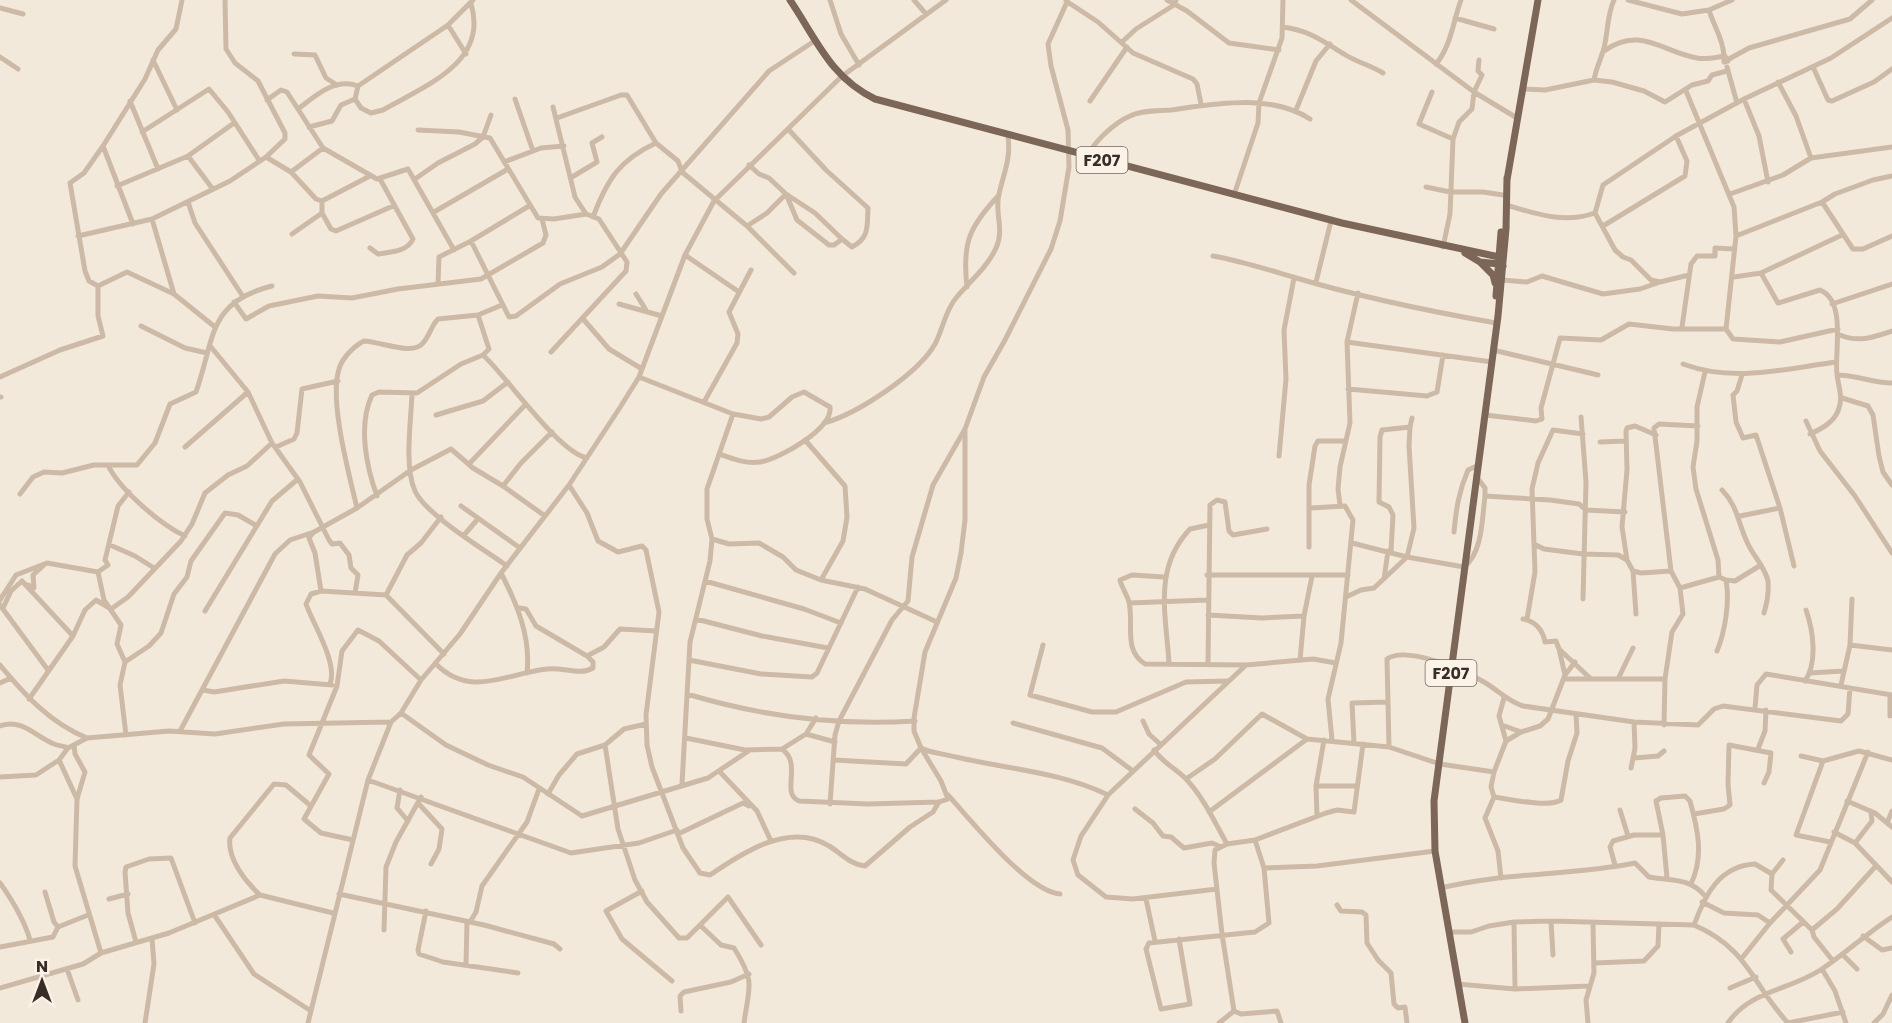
<svg xmlns="http://www.w3.org/2000/svg" width="1892" height="1023" font-family="Poppins,sans-serif">
<style>
.lines{fill:none;stroke-linecap:round;stroke-linejoin:round}
.minor{stroke:#ccbaa6;stroke-width:5}
.major{stroke:#7b6658;stroke-width:7}
.labels{text-anchor:middle;dominant-baseline:central;stroke-width:4.5;stroke-linejoin:round;paint-order:stroke}
.shield{fill:#fbf3e8;stroke:#726962;stroke-width:1.5}
.shield-label{font-size:16px;font-weight:bold;fill:#382e28}
</style>
<rect width="100%" height="100%" fill="#f3e9db"/>
<g class="lines">
<path class="minor" d="M830,0L841,34L859,65
M914,0L926,14
M1167,0L1187,11L1229,43L1279,50
M1351,0L1474,92L1517,118
M1628,0L1682,14L1709,10L1732,0
M1066,1L1098,22L1133,53L1193,79L1197,84L1201,104
M0,8L23,14
M1709,10C1714,27 1723,38 1724,56
M1455,18L1494,29
M448,25L473,0
M1283,27C1308,30 1323,41 1344,54C1356,62 1370,65 1383,73
M1122,42L1136,29L1174,5L1176,0
M1604,51C1639,25 1663,52 1697,58C1706,60 1717,57 1725,56L1728,61L1724,62V57
M294,54L315,55L326,78L337,85
M466,54L448,25L358,86L355,99L361,108L371,113L383,110C425,86 489,62 471,4
M0,57L18,69
M1729,59L1749,48L1850,19L1872,0
M153,60L177,110
M1436,64C1451,46 1453,22 1461,0
M1727,67L1737,103
M1813,67L1828,100L1832,101L1874,82L1892,69
M1594,80C1596,68 1601,59 1604,48C1608,32 1607,15 1614,0
M1778,82L1796,116L1811,158
M1523,89L1545,90L1594,80L1612,82L1644,91L1665,102L1692,85L1708,81L1712,75L1727,71
M1686,91L1734,207L1736,236L1726,329L1733,339L1780,342L1838,329
M1432,92L1419,124L1453,139
M515,99L533,151
M1744,99L1759,136L1768,182
M267,100L281,90L287,92L323,148L377,179L408,169L454,250
M130,101L158,169
M1090,101L1127,47
M553,107L575,197L586,214
M298,109C315,96 335,77 358,86
M1296,110L1316,61L1330,44
M557,118L621,95H627L656,143L678,161L682,172L747,226L794,273
M309,127L332,121L341,105L355,99
M418,130L459,132L490,138L538,218L554,219L586,214L599,219L627,262L626,271L551,352
M142,132L209,89L228,112L259,160
M103,146L133,224
M188,156L212,188
M1087,156C1095,141 1114,123 1130,116C1142,110 1158,111 1171,110C1214,104 1271,93 1310,119
M266,157L291,172L316,199L322,201L370,176
M504,162L541,148L564,146
M749,165L759,174L769,178L786,194L797,220L829,245H834L842,239L852,247C870,238 867,225 868,208L826,170L788,129
M291,172L323,148
M572,177L597,162L592,143L602,137
M415,179L438,163L475,144L483,137L491,115
M117,186L188,156L234,123
M1426,187L1450,192H1483L1503,195
M1730,194L1783,175L1811,158L1892,147
M1234,195L1258,123L1259,103L1282,38L1283,0
M188,202L195,223L242,295
M1822,202L1853,249H1863L1892,236
M1506,205C1537,214 1564,224 1595,213L1603,185L1676,136L1744,99L1831,58L1892,18
M434,212L508,169
M322,213L331,229L336,231L393,206
M1595,213L1615,250L1623,257L1631,260L1651,280L1660,282L1689,275
M593,217C607,180 619,160 656,143
M152,219L174,294L215,327
M747,226L767,213L786,194L815,213L842,239
M1603,226L1685,176L1687,161L1676,136
M292,234L322,213V201
M78,236L152,219L230,181L266,157L285,139V133L258,81L235,63L226,49L225,0
M1736,236L1822,202L1835,194L1873,180L1892,176
M471,241L509,317L516,316L560,284L602,267L620,254L661,194L769,71L816,40
M1443,247L1450,214L1453,139L1459,122L1472,109L1474,92L1482,75L1478,71L1479,60
M370,248L378,254C390,252 407,252 413,239L380,179
M685,255L739,292
M1213,256C1241,261 1266,269 1293,277C1359,297 1428,311 1496,323
M1761,273L1778,303L1820,290C1847,301 1834,353 1837,374C1838,387 1844,397 1838,411C1833,423 1821,429 1810,434
M1734,277L1761,273L1842,235
M1502,280L1527,282L1542,276L1603,294L1640,289L1660,282
M1316,282L1331,221
M438,284L439,257L471,241L529,206
M98,286L127,272L174,294
M967,287C962,243 969,227 999,195
M636,294L646,310
M234,302L246,319L269,306L318,296L352,298L398,289L481,279L543,243L546,235L542,219
M619,304L662,316
M1832,304L1892,284
M584,320L609,349L642,369
M141,326L185,348L207,353
M1682,327L1691,264L1697,256H1715V248L1734,249
M1840,335C1858,343 1874,337 1892,331
M1347,342L1492,362
M211,347L248,392L272,443L300,482L329,540L332,544L340,543L349,555L351,568L358,575L355,593
M1493,350L1598,375
M483,355C508,378 558,452 587,458
M1683,364C1734,383 1784,369 1836,362
M1705,372L1697,407V441L1693,467L1696,489L1718,560L1719,577L1726,580C1730,601 1725,632 1717,651
M1742,375L1737,391L1733,395L1736,422L1743,438L1756,435L1780,508L1794,566
M1837,375C1857,375 1872,383 1892,383
M0,377L60,350L103,336L98,316V286L89,281L85,271L70,183L84,173L103,146L145,79L158,50L176,29L182,0
M639,377L733,414L761,419L769,417L792,397L804,392L830,407C833,429 779,459 760,462C746,464 733,459 719,454
M1348,389L1427,396L1437,392L1443,355
M412,394C411,421 404,467 415,491C425,514 485,550 507,566
M0,397H1
M1842,398L1868,406L1873,415L1879,456L1883,472L1892,485
M704,402L737,343L738,334L729,312L751,270
M436,415L483,401L508,382
M1485,415L1536,421L1542,419L1541,408L1560,338L1601,340L1629,324L1673,329H1726
M1581,417L1586,482L1583,599
M1806,421L1820,451L1855,496L1892,553
M824,423C857,414 918,374 935,344C943,329 945,311 956,298C969,282 987,268 996,248C1005,230 994,212 999,194C1004,172 1011,159 1008,136
M805,440L845,486L847,517L843,541L821,580
M1600,442L1626,441
M185,447L248,392
M276,447L294,439L297,433L302,389L338,381
M1279,456L1286,379L1284,330L1294,278
M469,464L526,404
M108,465C119,489 161,525 185,536
M1476,476L1485,488V496L1550,500L1579,504L1586,510L1625,512
M569,485L587,513L598,541L618,552L642,546L646,550L659,612L646,715L647,745L652,767L683,848L700,873L710,875C742,853 790,821 829,846C841,853 851,865 865,866L910,827L933,812L939,802
M503,486L521,463L552,432
M1722,490C1738,506 1738,524 1748,544C1754,557 1765,567 1768,581C1769,592 1767,603 1764,613
M20,494L33,477L44,472L62,473L94,465H137L155,443L170,404L196,392C215,339 207,302 272,286
M377,496C366,466 358,425 372,395L379,392L417,393L461,364L483,355L489,349L478,315
M1340,505L1338,489L1340,467L1350,423L1347,342L1358,293
M461,506L520,548
M357,508C349,474 329,401 339,369C342,358 354,346 364,341C382,342 413,356 423,343C430,335 431,326 438,319L478,315L502,305
M1311,508L1345,506L1353,520L1341,643L1328,699L1332,740
M1740,516L1780,508
M1454,532C1456,509 1459,491 1468,470L1479,465
M313,533L309,538L315,553L321,591
M464,535L477,520
M712,539L729,544L759,543L783,557L796,570L821,580L865,589L937,622
M1352,543L1407,557L1464,567C1483,552 1482,518 1485,496
M110,545L135,556L154,568
M1536,545L1544,549L1583,554L1618,555L1627,560L1633,571L1636,614
M1309,547V485L1315,446L1318,441H1345
M1391,552L1393,515L1389,507L1379,502L1380,437L1382,430L1410,427L1412,418
M1627,560L1622,527L1627,470L1626,431L1627,428L1635,426L1656,435
M1633,571L1641,573L1671,571L1680,588L1683,614L1672,632L1665,679L1664,725
M1671,571L1654,428L1659,424L1698,426
M98,572L104,600L121,625L117,644L125,662
M501,573C517,604 531,637 527,673
M1207,575H1348
M1164,577L1132,575L1120,580C1122,588 1127,595 1129,602C1134,625 1123,650 1145,664L1246,665L1313,659L1336,663
M1384,579L1388,551
M1726,580L1735,581L1761,565
M22,581L73,636
M705,581L804,609L841,623
M28,585L34,588L33,575L44,565
M1680,588L1719,577
M386,595L407,555L421,543L441,517
M1346,597L1361,590L1374,588L1407,557L1414,528L1409,446L1410,427
M0,600L16,575L47,563L98,572L108,565L105,560L118,506L129,492
M1129,603L1207,600
M0,605L48,670
M3,608L11,591L22,581
M111,609L128,597L181,541L192,524L205,493L228,475L247,466L272,443
M205,611L272,501L298,479
M1208,615L1262,618L1304,616
M696,619L762,636L828,648
M1523,619C1535,621 1543,630 1545,642L1556,641L1559,649L1591,679
M1527,619L1535,572L1532,489L1538,463L1553,430L1583,434
M1043,645L1030,695L1092,712H1116L1186,682L1228,681
M1850,645L1892,650
M587,656L604,647L620,629L656,631
M689,660L761,674L812,677L817,673L858,587
M1300,660L1304,616L1312,576
M1169,663C1166,614 1153,568 1190,529L1209,525
M436,664C471,699 507,673 547,669C564,667 579,676 593,668V662L587,656L536,626L526,609L520,608
M1208,664L1210,505L1217,500L1225,502L1229,531L1233,535L1267,529
M0,665C25,695 50,723 87,738
M1810,673L1843,671
M1565,675L1575,662
M1564,679H1665
M1618,679L1633,648
M1805,681C1818,662 1813,630 1806,610
M0,683L11,678
M330,684C338,663 314,626 306,604L311,594L321,591L386,595L444,654
M1841,685L1850,645L1852,599
M203,690L214,692L284,681L332,685
M687,694C760,716 838,726 915,721
M1890,695V716
M29,699L73,636L85,610L96,600L111,609
M1755,708L1757,685L1766,674L1892,695
M401,713L446,745L488,765L523,777L582,816L708,778L750,750
M1143,721L1149,734L1160,744
M1013,723L1102,748L1133,771
M646,724L624,729L605,745L618,829L635,880L647,902L679,938H687L728,897L761,945
M1502,725L1521,732
M0,726C22,718 36,737 54,744C59,746 64,746 68,748
M180,731L275,554L290,540L314,532L357,508L411,470L451,449L473,468L503,486L545,516
M806,734L835,742
M126,735L120,685L125,662L149,646L161,633L174,594L187,577L191,561L225,513L238,515L257,526
M686,738L745,750L782,749C803,764 780,793 799,801L868,804L939,802L948,799L941,781L921,748L914,731V718L925,652L956,578L961,553L965,520V431
M1506,741L1521,732L1540,726L1548,719L1565,675L1559,649
M1354,743L1352,703L1387,702
M74,745L75,754L85,772L77,799
M1389,747L1387,659C1407,645 1465,671 1484,682C1498,690 1507,701 1523,706L1634,722L1698,725L1714,709L1723,706L1841,721L1848,714L1850,688
M782,749L806,734L816,718
M1758,749L1765,731L1766,710
M1154,750C1163,763 1175,768 1186,779C1204,798 1214,821 1227,844
M1801,756L1823,761L1796,835L1830,842
M1634,758L1658,756L1664,751
M59,760L77,799L75,866L101,953L169,933L260,895L333,913
M834,760L906,764L921,748C930,753 945,754 956,757C1007,769 1061,772 1108,795
M1823,761L1859,751L1892,760
M1631,768L1635,748L1634,722
M720,772L757,811L771,841
M0,777L36,775L59,760L68,748L87,738L169,731L215,734L284,724L391,722L401,713L421,680L460,634L501,573L569,485L619,409L639,377L685,255L714,201L841,77L946,0
M1186,779L1215,759L1262,714L1307,739L1389,747L1440,764L1494,772
M368,780L571,853L639,843L677,830
M682,784L690,642L710,561L712,539L707,519V489L733,414
M1316,786H1356
M400,790L397,808L408,821
M548,794L559,775L577,754L605,745
M948,795C971,820 1027,891 1060,894
M1494,797C1510,799 1548,808 1561,800L1568,761L1577,733L1576,714
M1847,801L1875,813L1892,827
M418,803L442,829L439,849L431,864
M830,804L835,735L839,721L892,620L908,601L912,557L933,485L965,429L984,377L1005,340L1051,249L1060,221L1069,167L1068,130L1051,66L1048,44L1067,2
M1135,809L1153,823L1163,836L1171,837L1184,848L1212,843L1219,846
M1620,810L1628,836
M1209,812L1307,739
M1694,814L1724,809L1730,805L1728,784L1729,745L1771,753L1769,772L1764,783
M1317,816L1316,786L1324,740
M1887,823L1892,811
M1834,832L1855,843L1892,882
M678,834L743,803L749,806
M353,840L321,833L304,819L329,774L309,755L337,686L342,651L358,630L379,641L421,680
M1855,843L1872,821L1871,812
M1783,860L1772,874L1771,890L1812,930L1814,937L1833,961
M1615,865L1610,847L1613,841L1634,835H1663
M1264,868L1317,866L1435,851
M1501,878L1498,851L1485,818L1494,797L1491,787L1494,772L1506,741L1499,716L1504,698
M1667,878L1663,835L1656,801L1661,798L1685,796L1690,801C1698,830 1704,856 1691,884
M0,883C12,900 24,919 30,940
M1441,888C1504,872 1571,876 1635,863L1649,877C1670,881 1689,877 1705,896
M1217,889L1133,899L1106,897L1078,875L1073,860L1081,836L1108,795L1246,665
M642,891L606,911L622,939L672,981
M45,892L54,922L58,927L88,915
M339,894L484,925L554,944L560,949
M260,895C246,882 227,859 230,838L274,784L286,785L311,806
M109,899L128,894
M1146,899L1155,941
M1702,902L1724,913L1758,915L1770,923
M1337,905L1341,911L1362,912L1366,915L1367,943L1378,960L1391,973L1394,1004L1398,1008L1405,1007L1407,1023
M426,911L418,950L419,954L443,962L518,973
M215,916L254,974L311,1011
M1551,921L1553,955
M1514,922L1515,989
M1694,925C1705,895 1719,866 1755,864L1772,874
M701,926L721,945L734,948C756,983 749,986 744,1023
M384,930L386,867L396,842L421,797
M1812,930L1837,909L1875,867
M1449,932H1471L1489,926L1514,922L1551,921L1694,925C1749,949 1752,984 1788,1023
M1863,936L1882,950L1892,948
M1179,939L1190,1004L1161,1009L1146,949L1149,943L1255,932L1269,923L1264,868L1255,840
M136,942L128,913L125,872L126,867L149,859L171,858L195,923
M0,947L53,937L58,927
M1791,952L1783,939L1803,922
M1842,954L1857,969
M1742,958L1770,923L1820,870L1868,752
M1595,963L1644,961L1658,946L1659,924
M466,965L467,922H470L476,912L482,886L527,822L539,789
M67,969L78,1000
M1822,969L1835,991L1846,1023
M1457,984L1515,989L1589,986
M0,988L83,964L101,953
M1730,988L1756,977
M681,1011L680,996L684,992L731,982L749,974
M1234,1011L1222,934L1214,863L1215,850L1227,844L1255,840L1326,813L1337,810L1354,812L1363,744
M1234,1011L1241,1014L1277,1011L1281,1023
M145,1023L154,964L152,939
M308,1023L368,780L391,722
M1219,1023L1234,1011
M1588,1023L1586,1000L1594,973L1593,924
M1728,1023C1750,990 1789,991 1822,969C1846,953 1867,933 1892,917
M1788,1023L1843,1012
M1874,1023L1883,1014L1892,995"/>
<path class="major" d="M790,0C817,40 830,77 875,99L1342,223L1499,257L1503,266
M1507,180L1538,0
M1465,253L1480,262L1499,264L1501,262
M1480,262L1493,275L1495,283
M1496,296L1501,232
M1465,1023L1435,851L1434,801L1498,316L1506,229L1507,178"/>
</g>
<g class="labels">
<g class="shield">
<rect x="1076.5" y="147" width="51" height="26" rx="4.5"/>
<rect x="1425.5" y="660" width="51" height="26" rx="4.5"/>
</g>
<g class="shield-label">
<text x="1102" y="160">F207</text>
<text x="1451" y="673">F207</text>
</g>
</g>
<g transform="translate(42 981)" stroke="#fbf3e8" stroke-width="4.5" paint-order="stroke">
<path d="M0-4.5L10 22L0 15L-10 22Z" fill="#382e28"/>
<text y="-9" font-size="16" font-weight="bold" text-anchor="middle" fill="#382e28">N</text>
</g>
</svg>
